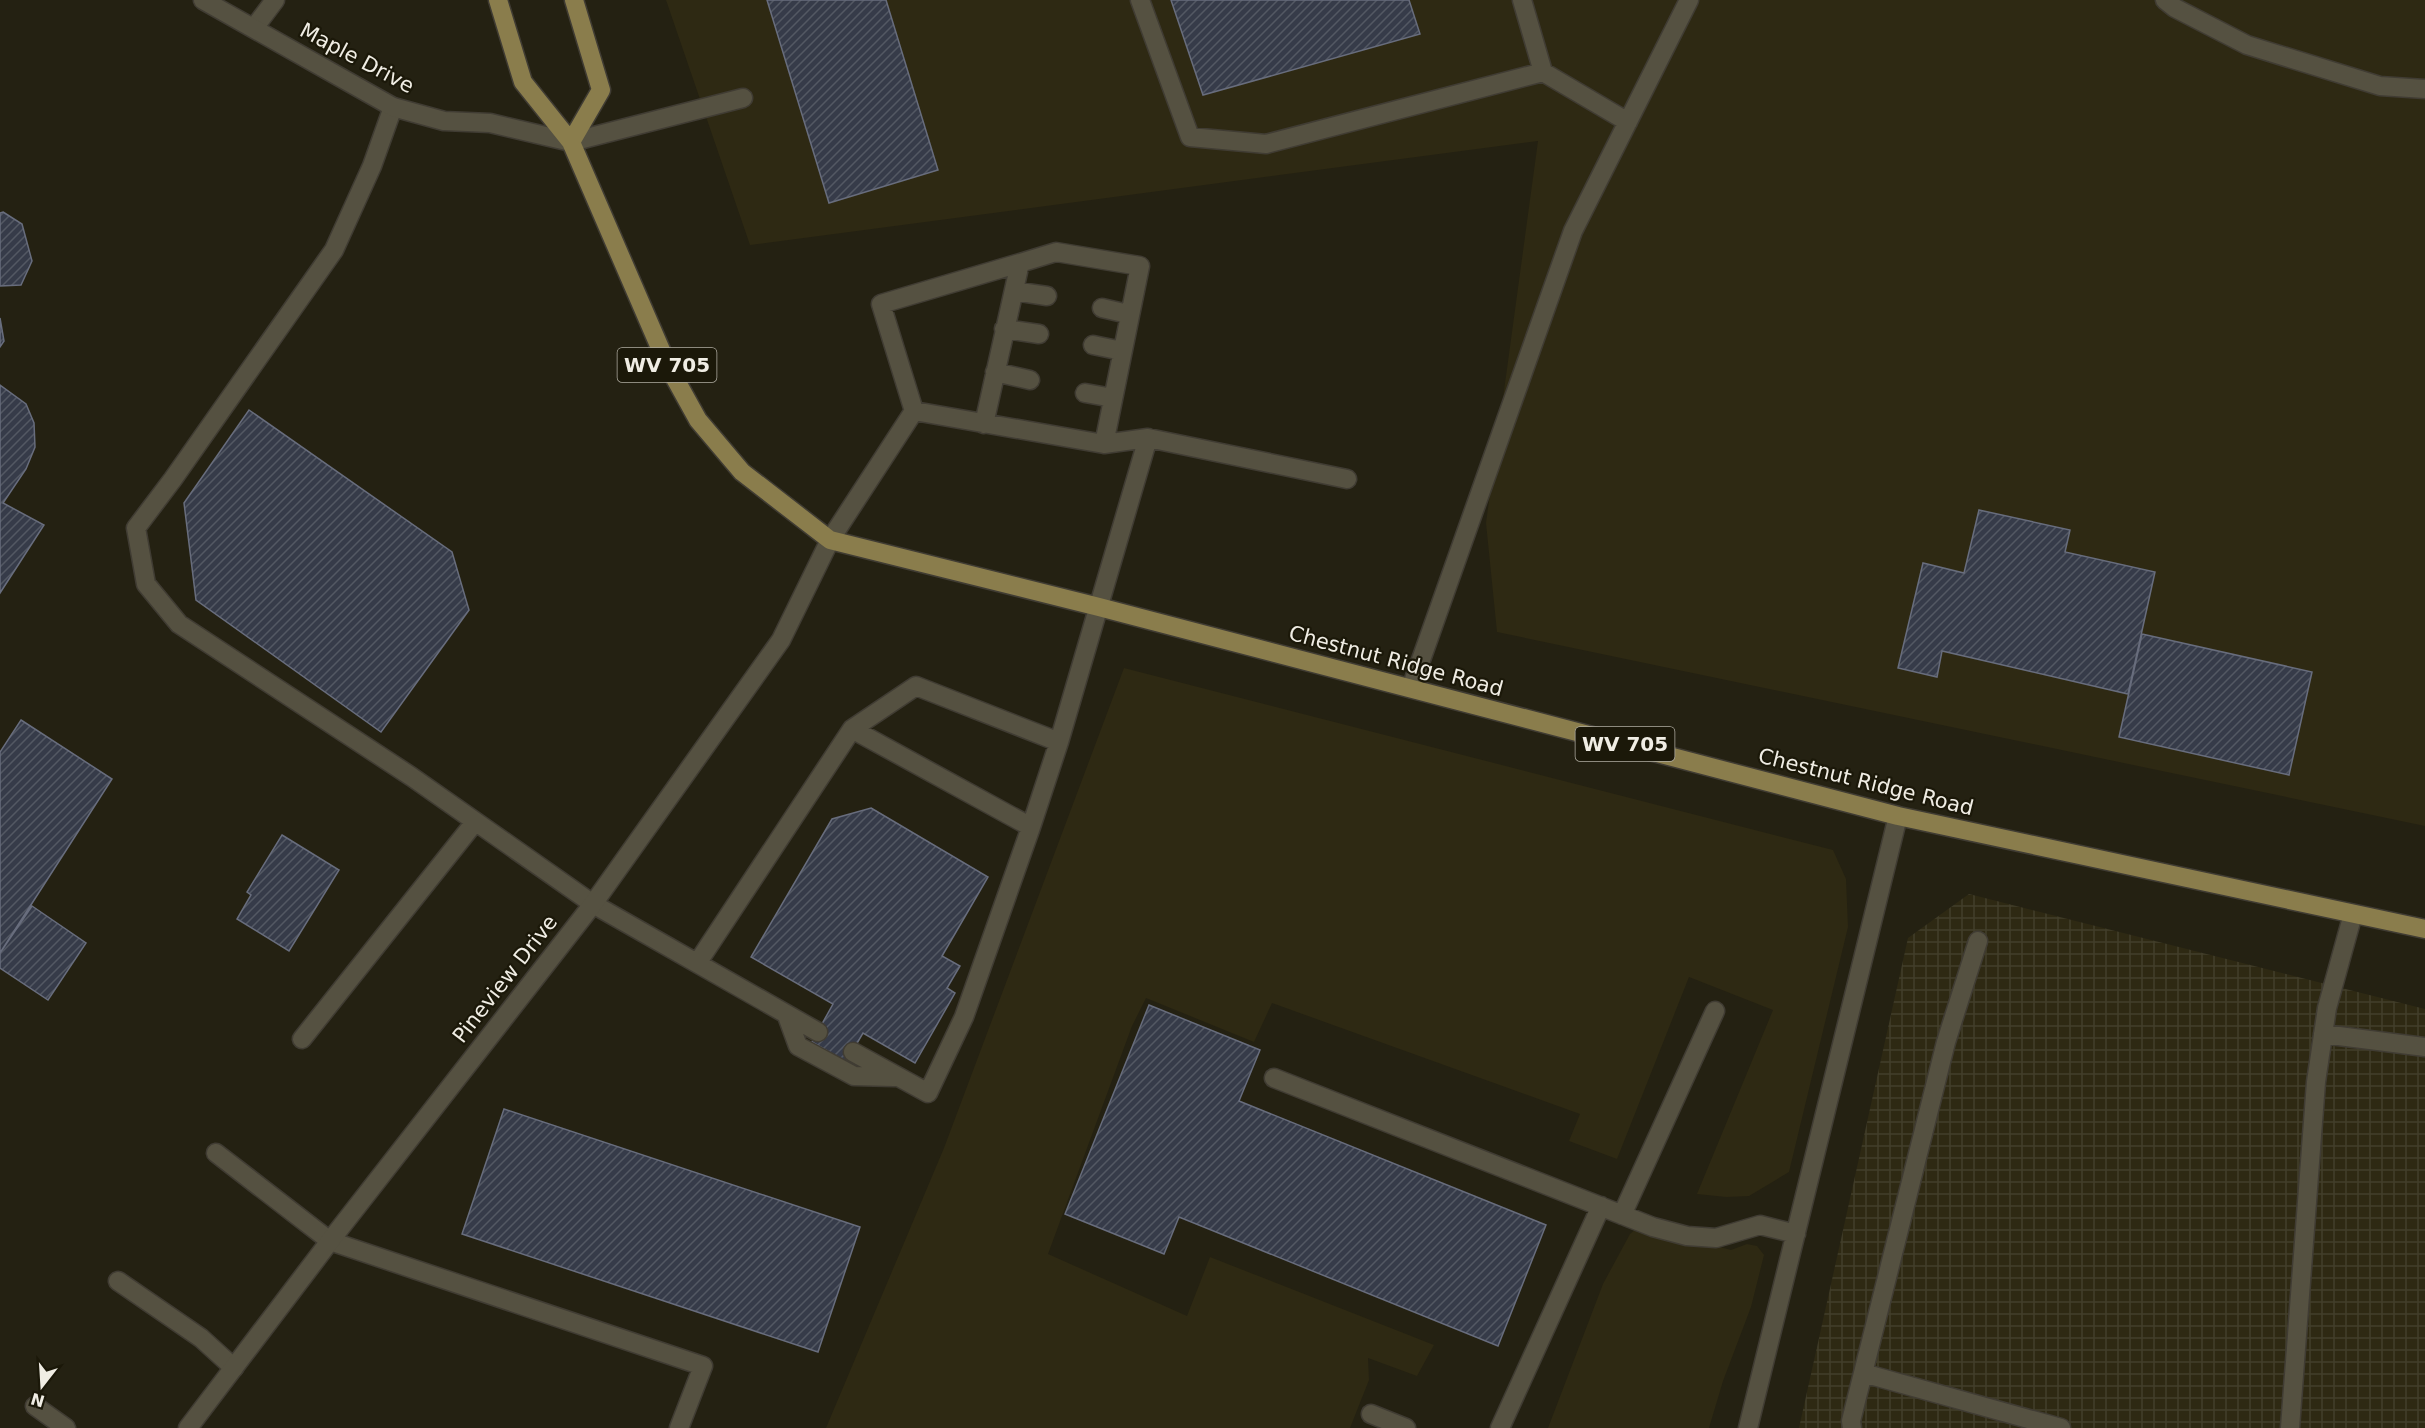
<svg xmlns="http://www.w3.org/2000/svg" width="2425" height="1428" font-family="'DejaVu Sans',sans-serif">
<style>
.built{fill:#2e2913}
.industrial{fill:url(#industrial-grid)}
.building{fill:url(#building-hatch);stroke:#686d7d;stroke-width:1.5}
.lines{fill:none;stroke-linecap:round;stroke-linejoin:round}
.lane-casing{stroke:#403c33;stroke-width:21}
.street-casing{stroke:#403c33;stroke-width:21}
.secondary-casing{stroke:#403c33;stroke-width:21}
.primary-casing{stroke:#403c33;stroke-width:21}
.lane{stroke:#555141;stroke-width:18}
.street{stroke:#555141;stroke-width:18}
.secondary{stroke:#555141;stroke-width:18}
.primary{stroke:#8a7d4c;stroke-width:18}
.labels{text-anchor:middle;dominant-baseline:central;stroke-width:4.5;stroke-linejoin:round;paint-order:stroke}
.shield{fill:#1b1809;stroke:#b0ada2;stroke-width:1.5}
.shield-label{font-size:20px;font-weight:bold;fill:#f0ede4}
.street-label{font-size:21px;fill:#f0ede4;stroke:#1b1809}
</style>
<defs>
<pattern id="industrial-grid" width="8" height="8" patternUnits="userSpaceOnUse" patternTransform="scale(1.5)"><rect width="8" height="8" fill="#2e2913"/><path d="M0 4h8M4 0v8" fill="none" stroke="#423e2a"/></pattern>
<pattern id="building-hatch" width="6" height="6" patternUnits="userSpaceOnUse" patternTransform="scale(1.5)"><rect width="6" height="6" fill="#363b49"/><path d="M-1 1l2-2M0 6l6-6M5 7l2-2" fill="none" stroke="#535863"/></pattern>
</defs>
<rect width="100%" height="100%" fill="#242112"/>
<path class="built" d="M666,0H2425V826L1497,632L1486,523L1538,141L750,245Z
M1124,668L1833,850L1846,879L1848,927L1789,1172L1749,1196L1726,1197L1697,1194L1773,1010L1689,977L1617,1159L1569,1141L1580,1114L1272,1003L1254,1042L1146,998L1132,1026L1048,1254L1187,1316L1210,1257L1434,1345L1417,1376L1368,1358L1369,1380L1350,1428H826L944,1148Z
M1645,1221L1709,1244L1731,1250L1747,1244L1757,1246L1764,1255L1751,1307L1723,1381L1709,1428H1548L1603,1284L1630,1234Z"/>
<path class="industrial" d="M1969,894L2425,1009V1428H1799L1908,938Z"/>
<path class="building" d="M767,0H886L938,170L829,203Z
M1171,0H1409L1420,34L1203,95Z
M3,212L22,224L32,261L21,285L0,286V213Z
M0,318L4,341L0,347Z
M0,385L26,404L34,423L35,447L26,469L3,503L44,525L0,593Z
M249,410L452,552L469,610L381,732L196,600L184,503Z
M1979,510L2070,530L2065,552L2155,572L2128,694L1942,651L1937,677L1898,668L1923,563L1964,573Z
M2142,634L2312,672L2289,775L2119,737Z
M21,720L112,779L0,953V752Z
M871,808L988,877L942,956L960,966L947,988L955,993L915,1063L863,1033L846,1062L812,1042L833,1004L751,957L832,819Z
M282,835L339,870L289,951L237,919L251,895L247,892Z
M32,906L86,943L48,1000L0,968V953Z
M1149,1005L1260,1050L1239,1101L1546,1225L1498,1346L1179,1217L1164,1254L1065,1214Z
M504,1109L860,1227L818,1352L462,1234Z"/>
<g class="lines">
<defs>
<path id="lane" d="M1140,0L1190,137L1266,144L1543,72
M1522,0L1543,72L1628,122
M2165,0L2175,8L2247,45L2380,86L2425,89
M254,28L275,0
M393,107L372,166L334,250L173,479L136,528L146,584L179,624L412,777L593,904L818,1032
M571,142L743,98
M1014,291L1047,296
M1102,308L1128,314
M1004,329L1039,334
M1093,345L1122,351
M995,372L1030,380
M1085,393L1113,398
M914,411L881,304L1020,263
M984,424L1020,263L1056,252L1140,266L1104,444
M1148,438L1347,479
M830,540L914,411L1104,444L1148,438L1059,742
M1411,688L1573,231L1689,0
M698,962L852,729L916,686L1059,742L1031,827L852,729
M787,1016L798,1046L854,1076L894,1077
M2323,1034L2425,1047
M302,1039L475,822
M853,1052L928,1093L964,1017L1031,827
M1274,1078L1653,1227L1687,1236L1716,1238L1760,1225L1796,1234
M216,1153L330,1241L703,1366L679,1428
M1622,1215L1715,1011
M118,1281L201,1338L234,1368
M1863,1373L2061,1428
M35,1406L66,1428
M1371,1414L1406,1428
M1500,1428L1601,1206
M1748,1428L1898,816
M1852,1428L1851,1421L1946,1042L1978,941
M2290,1428L2316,1082L2327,1008L2353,914"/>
<path id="street" d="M203,0L393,107L444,121L490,123L571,142"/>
<path id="secondary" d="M188,1428L330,1241L593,904L781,640L830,540"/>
<path id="primary" d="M498,0L523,82L571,142L667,364L698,420L742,472L830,540L1099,607L1898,816L2425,929
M571,142L601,90L574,0"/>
</defs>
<use href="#lane" class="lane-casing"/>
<use href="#street" class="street-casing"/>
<use href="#secondary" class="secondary-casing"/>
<use href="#primary" class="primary-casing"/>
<use href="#lane" class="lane"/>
<use href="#street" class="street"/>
<use href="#secondary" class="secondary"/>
<use href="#primary" class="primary"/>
</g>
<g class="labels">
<g class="shield">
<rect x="617.5" y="348" width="99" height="34" rx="4.5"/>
<rect x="1575.5" y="727" width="99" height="34" rx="4.5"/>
</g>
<g class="shield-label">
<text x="667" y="365">WV 705</text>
<text x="1625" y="744">WV 705</text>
</g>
<g class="street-label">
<text transform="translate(357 58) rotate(28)">Maple Drive</text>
<text transform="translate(1396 661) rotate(15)">Chestnut Ridge Road</text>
<text transform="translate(1866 782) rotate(14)">Chestnut Ridge Road</text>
<text transform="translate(505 979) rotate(-52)">Pineview Drive</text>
</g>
</g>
<g transform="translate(42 1386) rotate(197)" stroke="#1b1809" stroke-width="4.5" paint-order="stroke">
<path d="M0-4.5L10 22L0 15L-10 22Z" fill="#f0ede4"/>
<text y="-9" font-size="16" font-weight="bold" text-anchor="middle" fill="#f0ede4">N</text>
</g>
</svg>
